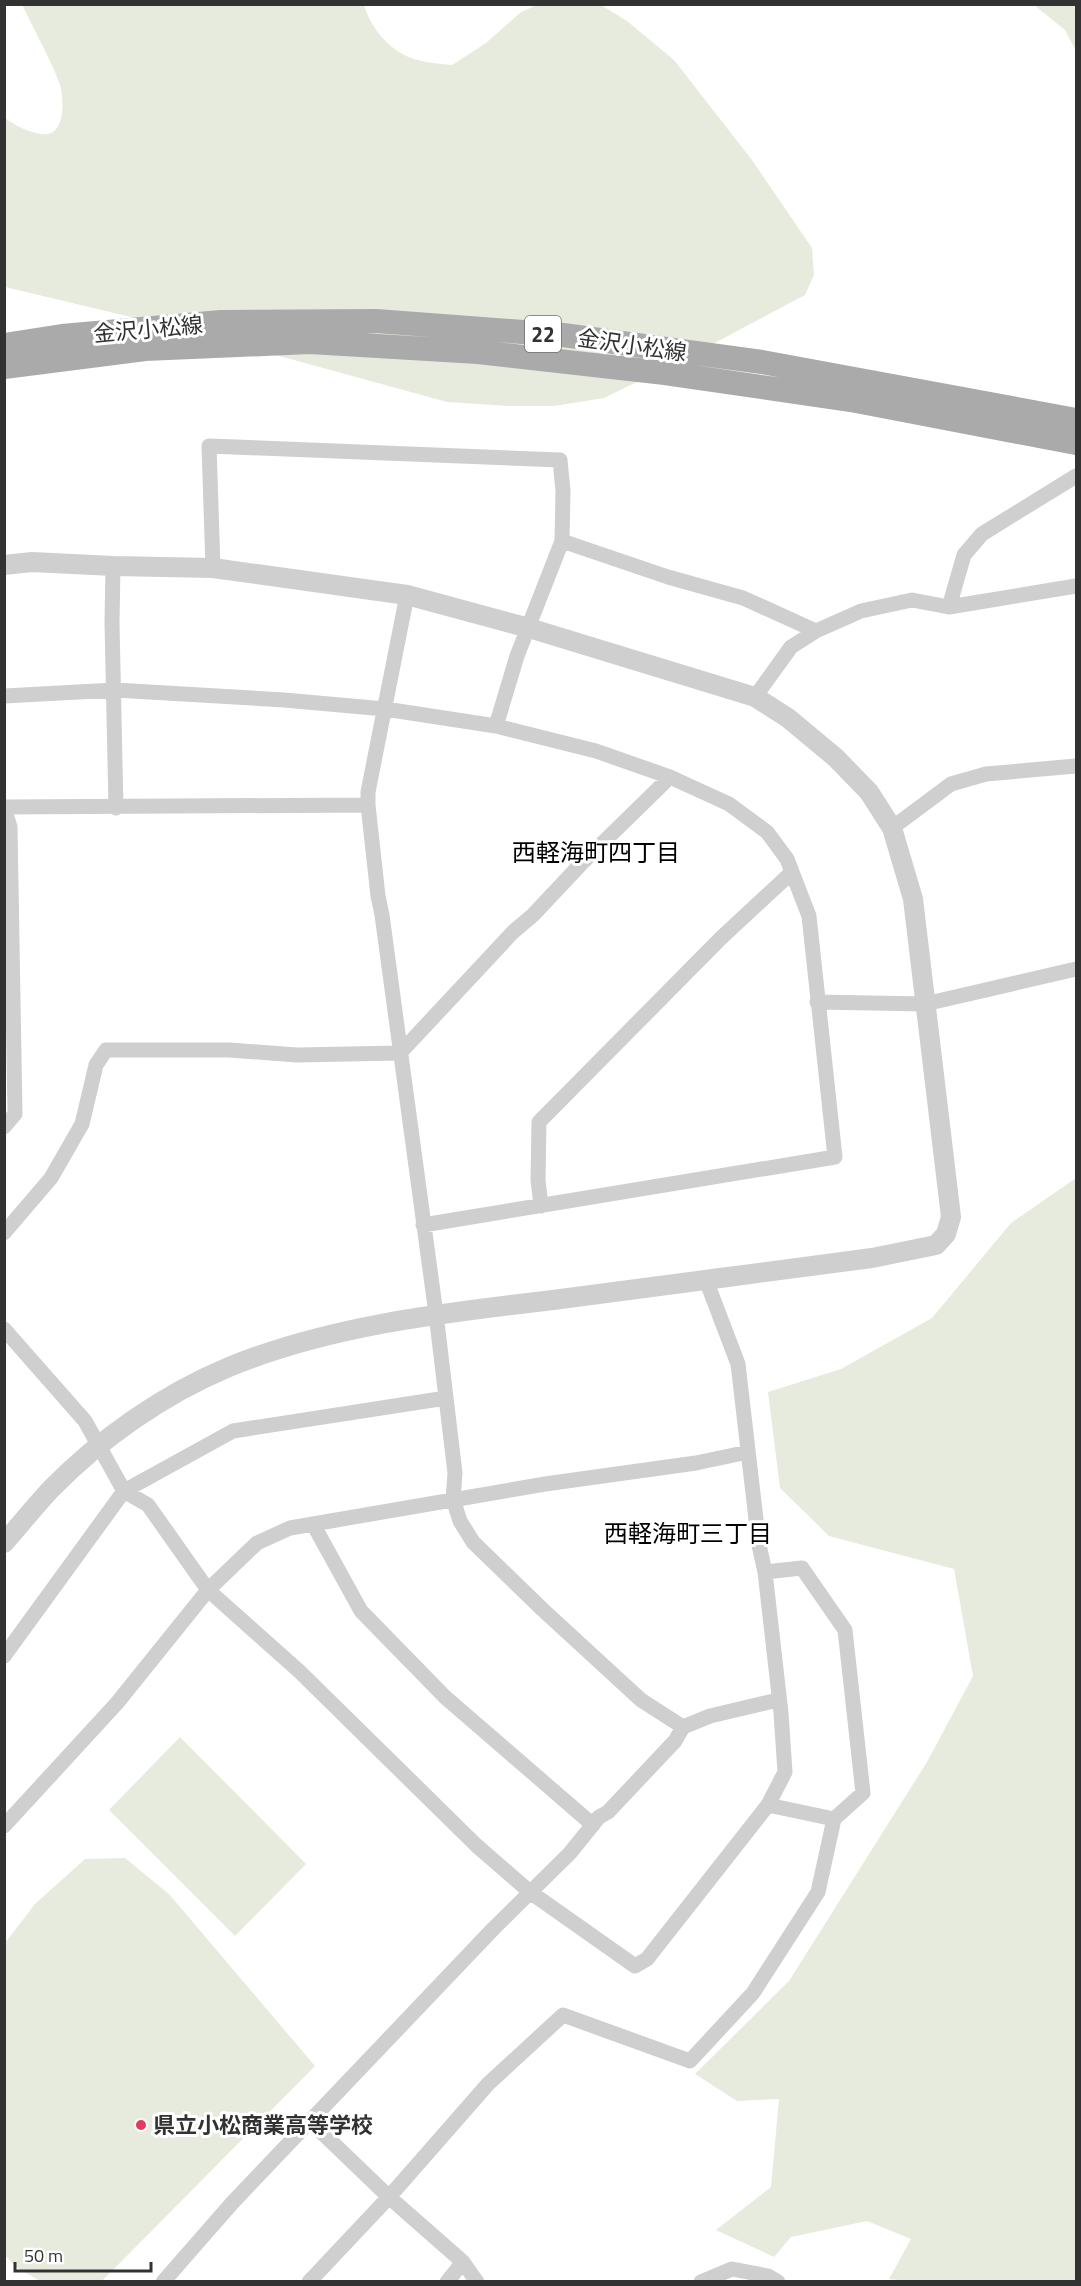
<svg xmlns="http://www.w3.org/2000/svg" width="1081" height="2286" font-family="'Titillium Web','Noto Sans JP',sans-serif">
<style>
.green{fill:#e7ebdd}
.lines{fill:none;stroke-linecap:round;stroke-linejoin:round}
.minor{stroke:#cfcfcf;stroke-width:15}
.tertiary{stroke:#cfcfcf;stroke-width:20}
.primary{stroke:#aaa;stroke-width:24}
.poi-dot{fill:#e63765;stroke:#fff;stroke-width:2}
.labels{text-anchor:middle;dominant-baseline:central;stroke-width:6;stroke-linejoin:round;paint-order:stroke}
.shield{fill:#fff;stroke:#707070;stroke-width:1.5}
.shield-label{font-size:21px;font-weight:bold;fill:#323232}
.street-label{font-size:22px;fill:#323232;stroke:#fff}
.poi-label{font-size:22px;font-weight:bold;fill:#323232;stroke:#fff;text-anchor:start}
.neighbourhood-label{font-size:24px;fill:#000;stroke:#fff}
</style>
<rect width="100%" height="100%" fill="#fff"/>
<path class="green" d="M22,4L364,5C371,29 392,54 418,60C429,63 441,64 452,65L486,43L521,12L537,5H601L627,21L674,60L752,160L812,248L814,275L805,295L694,354L604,398L554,406H509L447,402L177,328L5,287V118C14,125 35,136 48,134C65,131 64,99 60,85C52,61 33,29 22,4Z
M1034,5H1076V51L1065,30Z
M1076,1178V2281L916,2282L889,2279L911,2239L867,2221L791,2237L774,2257L716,2230L771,2187L779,2099L737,2101L695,2074L789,1981L927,1762L973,1676L954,1569L829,1536L780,1488L768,1392L841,1369L932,1318L1011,1223Z
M180,1737L306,1864L235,1936L109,1810Z
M125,1858L169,1894L315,2066L102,2281H40L16,2267L5,2255V1943L35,1904L85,1859Z"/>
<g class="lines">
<path class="minor" d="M562,541L668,577L743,598L816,631
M113,566L112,623L116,808
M213,568L209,446L560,460L563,491L562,541L517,656L496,726
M407,595L368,792V805L378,896L382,915L436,1314L455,1473L453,1499L460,1521L473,1542L542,1609L641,1700L683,1727
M949,607L964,555L982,534L1076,476
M4,696L115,690L284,700L385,709L496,726L596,751L670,777L729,804L767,832L787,859L809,916L835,1157L423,1225
M755,697L791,647L816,631L861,611L912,600L949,607L1076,586
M4,807L368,805
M4,807L10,827L15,1114L4,1127
M892,828L951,784L986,774L1076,766
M817,1002L925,1004L1076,969
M541,1206L538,1180L539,1122L721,938L792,872
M4,1233L51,1178L82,1124L96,1065L106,1050H229L297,1055L400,1053L513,932L533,915L581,864L670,777
M4,1329L85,1421L124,1491L148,1505L208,1590L299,1671L477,1846L530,1892L635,1966L647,1959L768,1805L785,1772L781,1713L765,1572L759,1545L738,1364L706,1280
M313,1524L361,1611L445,1697L593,1825
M765,1572L802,1568L845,1630L863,1793L834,1819L768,1805
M4,1656L124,1491L233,1431L446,1398
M4,1826L117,1703L208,1590L257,1543L290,1528L545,1484L696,1463L748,1452
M311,2122L389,2197L463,2262L477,2282
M163,2282L233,2202L494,1928L570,1853L599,1817L608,1812L675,1741L683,1727L710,1716L778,1700
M309,2282L389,2197L488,2084L563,2015L690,2061L753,1993L818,1892L834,1819
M447,2282L463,2262
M701,2282L732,2269L768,2276L778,2282"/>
<path class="tertiary" d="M4,565L32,562L113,566L213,568L407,595L529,628L755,697L788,718L836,758L869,792L892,828L913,899L951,1217L946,1234L936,1245L872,1258C766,1272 659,1286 553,1300C444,1313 331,1325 229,1367C164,1394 101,1438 51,1489C35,1506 20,1525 4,1543"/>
<path class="primary" d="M4,345L62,336L221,322L376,321L563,335L762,362L1076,420
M4,367L145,349L310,342L478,352L665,373L851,400L1076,443"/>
</g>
<circle class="poi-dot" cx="141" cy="2125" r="6"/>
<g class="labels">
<rect class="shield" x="525" y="316" width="36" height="36" rx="4.5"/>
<g class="shield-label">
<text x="543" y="334">22</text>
</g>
<g class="street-label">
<text transform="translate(148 329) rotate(-5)">金沢小松線</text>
<text transform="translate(632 345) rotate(8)">金沢小松線</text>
</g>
<g class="poi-label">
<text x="153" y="2125">県立小松商業高等学校</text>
</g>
<g class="neighbourhood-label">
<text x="596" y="852">西軽海町四丁目</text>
<text x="688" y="1533">西軽海町三丁目</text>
</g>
</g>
<rect width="1081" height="2286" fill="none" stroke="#323232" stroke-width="12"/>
<path d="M15 2262v9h136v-9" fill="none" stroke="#323232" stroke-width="3"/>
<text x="24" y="2262" font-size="18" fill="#323232" stroke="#ffffff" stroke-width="4.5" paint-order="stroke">50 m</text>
</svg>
